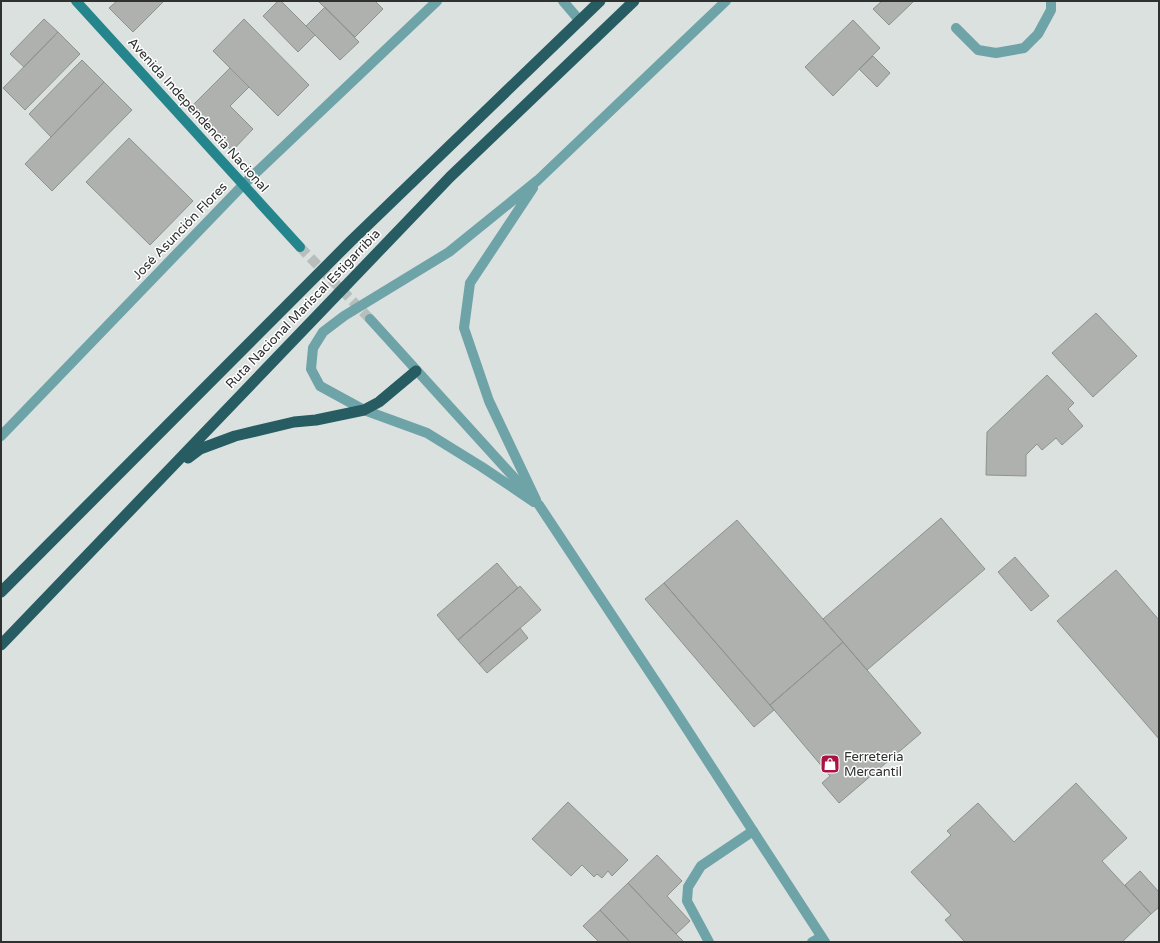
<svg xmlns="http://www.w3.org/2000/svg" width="1160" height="943" font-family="'Varela Round',sans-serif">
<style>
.building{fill:#aeb1ad;stroke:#8e928d}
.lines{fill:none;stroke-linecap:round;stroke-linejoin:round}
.tertiary-tunnel{stroke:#b8bebc;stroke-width:10;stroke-dasharray:10 5;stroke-linecap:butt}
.service{stroke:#6ea3a8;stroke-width:10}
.minor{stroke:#6ea3a8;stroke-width:10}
.tertiary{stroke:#6ea3a8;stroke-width:10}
.secondary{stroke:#25858c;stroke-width:10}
.trunk{stroke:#265c62;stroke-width:11}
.labels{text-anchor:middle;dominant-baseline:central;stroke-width:3;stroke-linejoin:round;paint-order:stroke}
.street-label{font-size:13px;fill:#2e3130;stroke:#fff}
.poi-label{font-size:13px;fill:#2e3130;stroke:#fff;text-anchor:start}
</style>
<rect width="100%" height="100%" fill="#dbe1df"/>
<path class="building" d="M117,1H164L133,32L109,8Z
M278,1H281L315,35L298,52L263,16Z
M318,1H375L383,9L355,37Z
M882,1H914L889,25L873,9Z
M325,7L359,42L340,60L306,26Z
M44,19L58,32L24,67L10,54Z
M244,19L309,85L278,116L213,51Z
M853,20L880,48L833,96L805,67Z
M58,32L80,54L25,110L3,88Z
M873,56L890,73L877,87L859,69Z
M82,60L104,82L51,137L29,114Z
M230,68L249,87L230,106L253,129L232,151L190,108Z
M104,82L132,110L52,191L25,164Z
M129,138L193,201L150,245L86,182Z
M1096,313L1137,356L1093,397L1052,353Z
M1047,375L1074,403L1068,409L1083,426L1062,445L1056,438L1042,450L1037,444L1026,455V476L986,475L987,432Z
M941,518L985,569L867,670L823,619Z
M737,520L843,642L770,705L664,583Z
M1015,557L1049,596L1031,611L998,572Z
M497,563L518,588L458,640L437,615Z
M1116,570L1159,620V739L1057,621Z
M664,583L774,710L754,727L645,599Z
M520,586L541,610L479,664L458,640Z
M520,628L528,638L487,673L479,664Z
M843,642L921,733L839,803L822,783L830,776L770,705Z
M1076,783L1127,838L1102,861L1151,914L1122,942H965L945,920L951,915L911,872L951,835L947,831L978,803L1014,842Z
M568,802L628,860L612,876L608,871L602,878L597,874L594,877L582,865L571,876L532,839Z
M657,855L682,881L667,896L690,921L676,934L628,883Z
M1140,871L1159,892V907L1151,914L1125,885Z
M628,883L676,934L684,942H630L600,910Z
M600,910L630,942H599L583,926Z"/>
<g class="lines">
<path class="tertiary-tunnel" d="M300,247L370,319"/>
<path class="service" d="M956,28L978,50L996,53L1024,48L1038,34L1051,10V1
M709,942L687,901L688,887L701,866L753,831
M812,942L821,937"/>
<path class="minor" d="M563,1L580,21
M533,188L470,283L464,328L489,401L536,500
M1,436L243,185L437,1
M534,502L482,467L427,433L364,410L320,386L311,369L313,348L323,332L344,316L449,252L538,180L726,1"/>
<path class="tertiary" d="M370,319L539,505L670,703L825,942"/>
<path class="secondary" d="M76,1L300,247"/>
<path class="trunk" d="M188,458L200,449L235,436L294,422L316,420L364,410L379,402L416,371
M1,592L351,241L600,1
M1,645L450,177L634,1"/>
</g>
<defs>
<symbol id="shop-square" viewBox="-11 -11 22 22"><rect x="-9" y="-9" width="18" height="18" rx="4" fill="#a81244" stroke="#fff"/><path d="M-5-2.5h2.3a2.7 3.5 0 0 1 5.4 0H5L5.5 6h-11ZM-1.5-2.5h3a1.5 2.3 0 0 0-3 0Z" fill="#fff"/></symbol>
</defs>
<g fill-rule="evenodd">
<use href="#shop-square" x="819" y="753" width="22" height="22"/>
</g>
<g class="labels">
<g class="street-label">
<text transform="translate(198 115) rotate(48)">Avenida Independencia Nacional</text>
<text transform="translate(180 231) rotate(-46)">José Asunción Flores</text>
<text transform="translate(303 309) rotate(-46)">Ruta Nacional Mariscal Estigarribia</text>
</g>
<g class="poi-label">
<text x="844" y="757">Ferreteria<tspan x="844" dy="15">Mercantil</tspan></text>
</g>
</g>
<rect width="1160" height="943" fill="none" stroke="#2e3130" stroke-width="4"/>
</svg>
